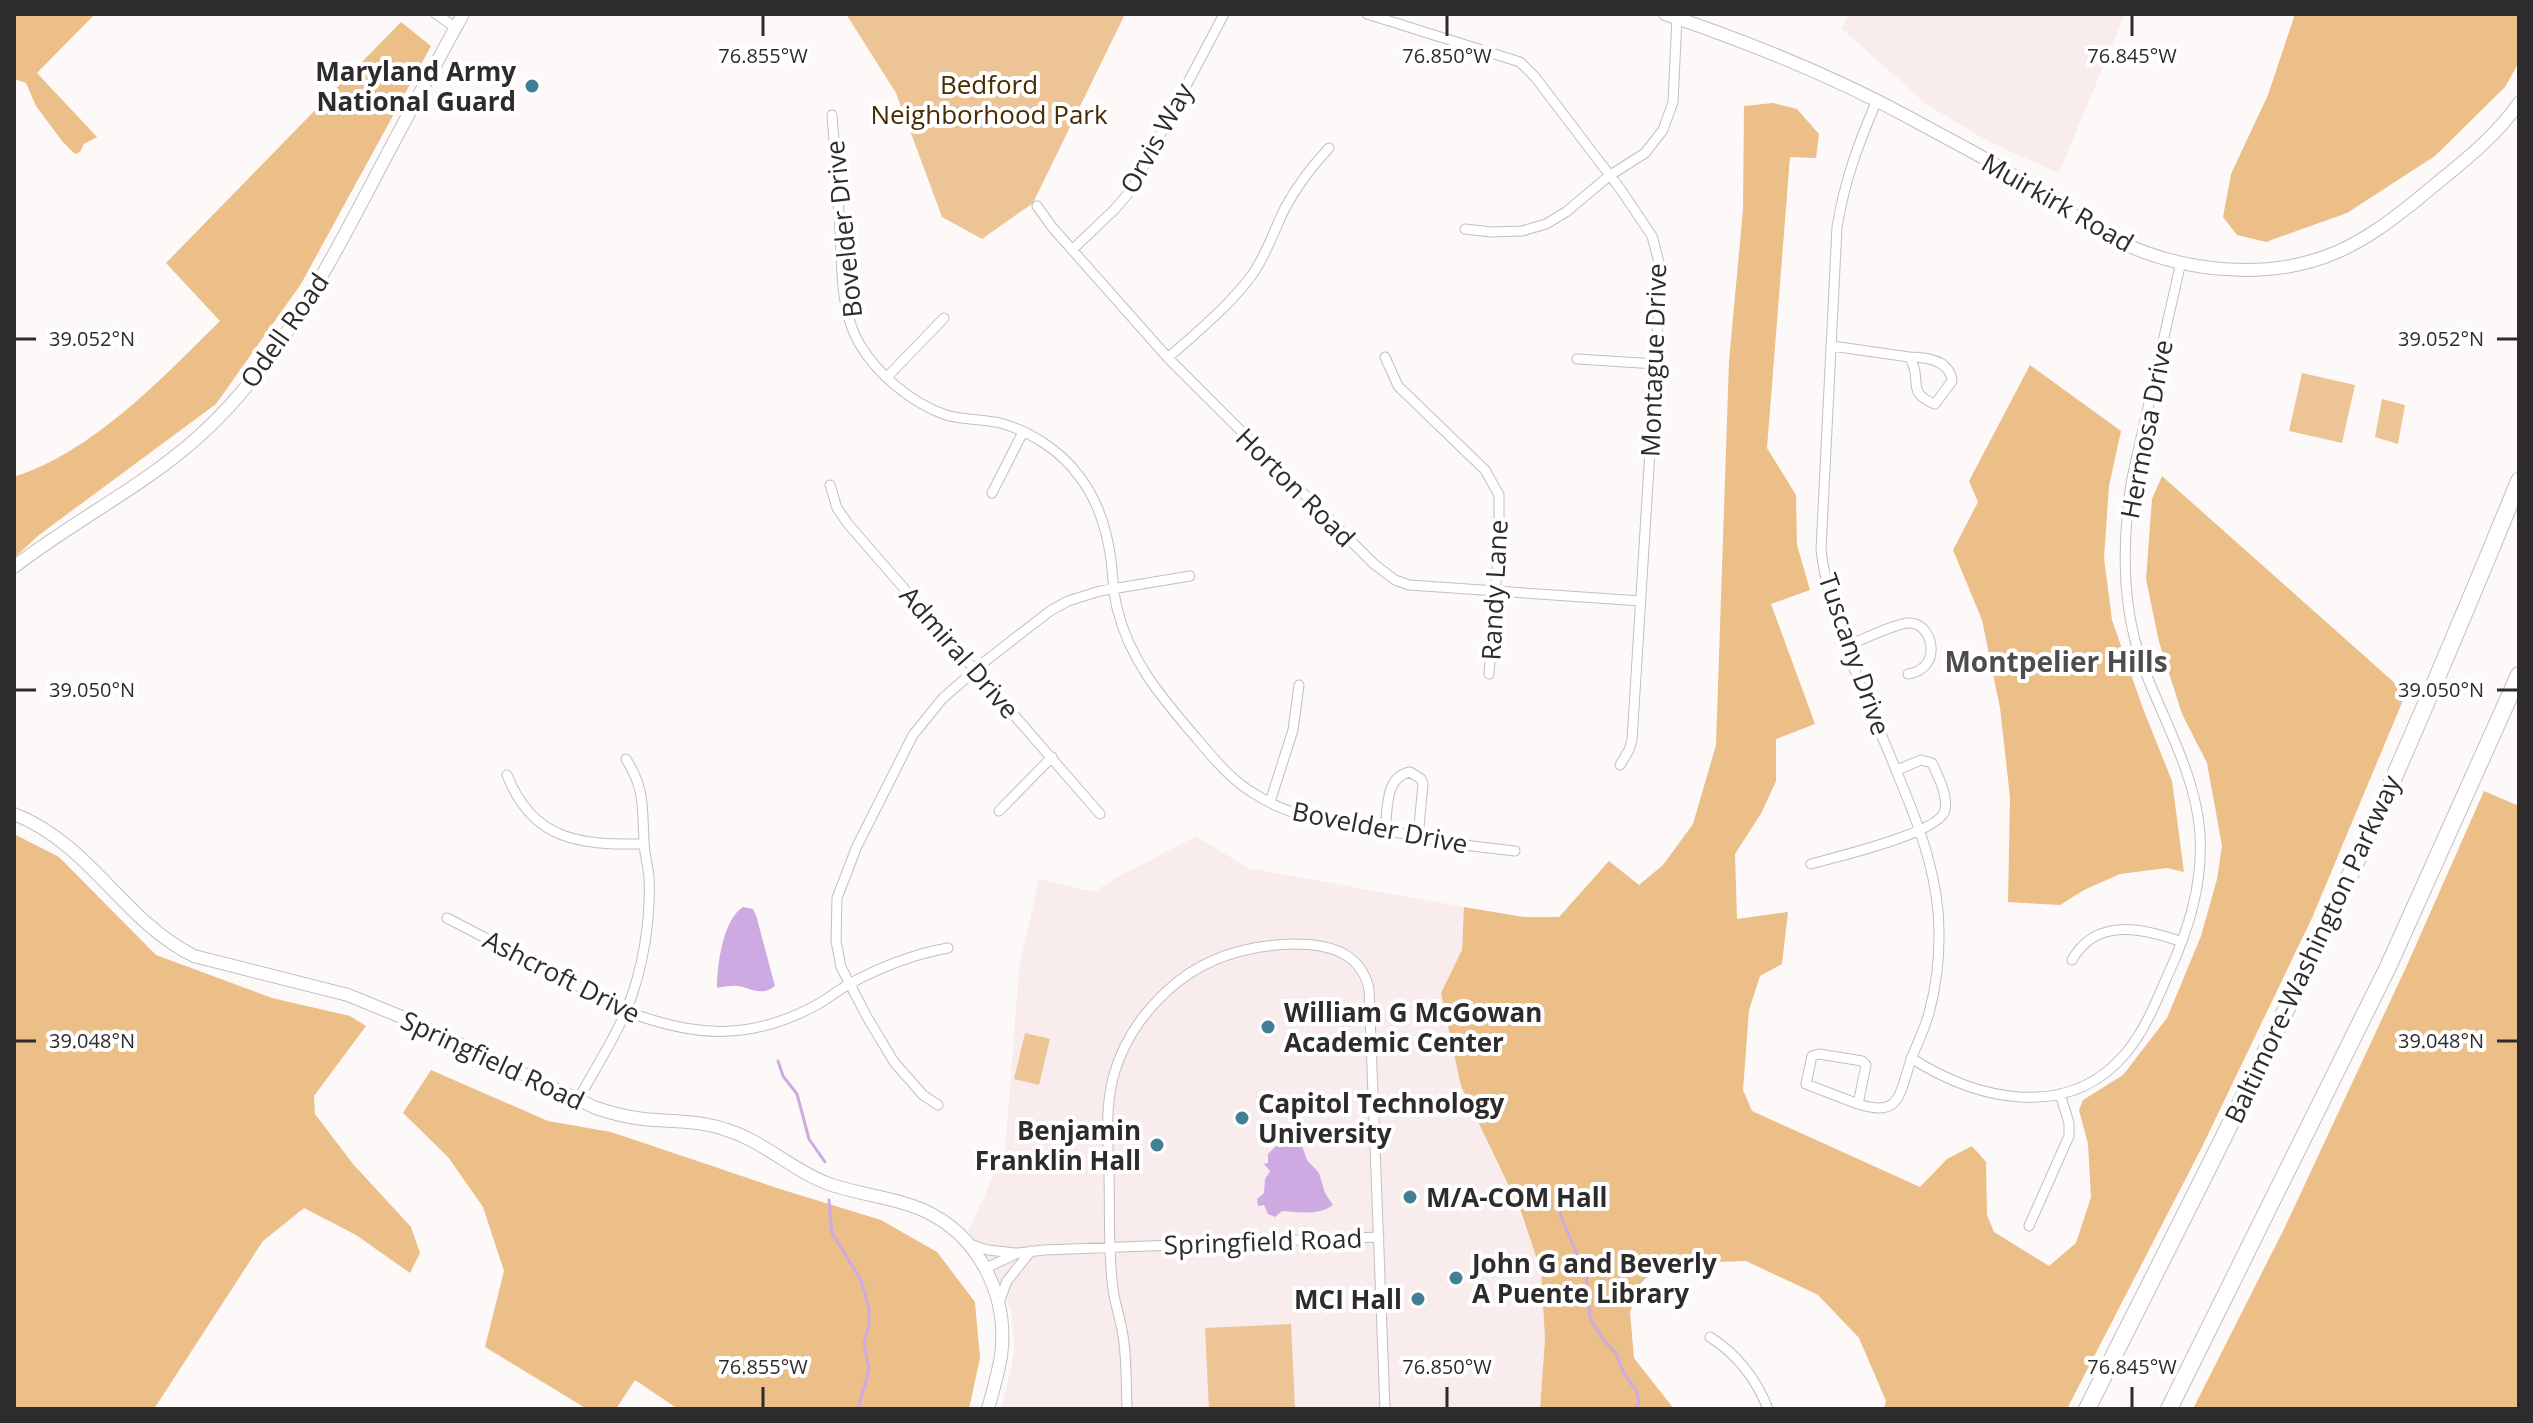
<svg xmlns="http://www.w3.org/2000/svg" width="2533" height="1423" font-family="'Open Sans',sans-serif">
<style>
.built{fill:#f9eced}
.green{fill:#ecc496}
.forest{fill:#ecbe88}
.water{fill:#ceaae2}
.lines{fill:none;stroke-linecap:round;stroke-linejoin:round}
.stream{stroke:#ceaae2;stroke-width:3}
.street-casing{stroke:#c3bfbf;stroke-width:11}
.secondary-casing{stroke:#c3bfbf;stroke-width:14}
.highway-casing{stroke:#c3bfbf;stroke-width:18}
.street{stroke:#fff;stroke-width:9}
.secondary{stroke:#fff;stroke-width:12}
.highway{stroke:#fff;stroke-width:16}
.ticks{fill:none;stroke:#2d2b2c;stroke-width:3}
.poi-dot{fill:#427f96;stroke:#fff;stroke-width:3}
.labels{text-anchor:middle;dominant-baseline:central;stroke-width:8;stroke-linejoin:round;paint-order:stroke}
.poi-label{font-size:26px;font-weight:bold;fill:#2d2b2c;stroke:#fff;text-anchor:start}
.park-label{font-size:26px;fill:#482b00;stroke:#fff}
.street-label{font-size:26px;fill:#2d2b2c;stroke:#fff}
.neighbourhood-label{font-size:28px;font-weight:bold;fill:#504c4d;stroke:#fff}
.ticks-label{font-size:20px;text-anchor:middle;fill:#2d2b2c;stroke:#fff;stroke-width:8;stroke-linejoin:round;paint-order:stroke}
</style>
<rect width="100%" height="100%" fill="#fdf9f9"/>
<path class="built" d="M1849,14H2125L2059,173L1991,143L1926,104L1841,28Z
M1196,836L1248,868L1464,907L1462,950L1441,993L1541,1271L1545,1339L1540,1409H1001L1012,1365L1014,1347L1011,1311L989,1262L968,1231L1005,1151L1019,968L1039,879L1094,892L1116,878Z"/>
<path class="green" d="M846,14H1125L1033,203L982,239L942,217L896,93Z
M2302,373L2355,385L2342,443L2289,431Z
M2382,399L2405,405L2398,444L2375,437Z
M1025,1033L1050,1039L1039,1085L1014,1079Z
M1291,1324L1295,1409H1209L1205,1328Z"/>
<path class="forest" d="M14,14H95L37,73L97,137L84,144L80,152L75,154L62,141L36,106L26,83L14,79Z
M2295,14H2519V62L2505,87L2435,156L2347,213L2266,242L2237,235L2223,217L2231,174L2268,95Z
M401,22L431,46L301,284L216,404L39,535L14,558V477C94,451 161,379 220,321L166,263Z
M1773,103L1797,109L1819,134L1816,158L1790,157L1767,448L1796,495L1797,545L1810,590L1771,604L1815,724L1776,739V781L1762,812L1735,854L1737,919L1788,912L1782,964L1760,976L1749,1010L1743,1090L1752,1111L1920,1187L1947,1159L1972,1146L1986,1162L1987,1215L1994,1232L2049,1266L2076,1243L2091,1197L2088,1144L2079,1110L2083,1100L2123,1075L2167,1018L2201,936L2217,879L2222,846L2207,763L2182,714L2159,642L2146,579L2152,499L2162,476L2406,693L2312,918L2201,1149L2067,1409H1884L1886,1401L1859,1338L1818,1295L1746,1261L1661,1264L1641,1283L1630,1312L1634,1358L1674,1409H1540L1545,1339L1541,1271L1520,1209L1461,1086L1441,993L1462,950L1464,907L1524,917H1559L1609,861L1639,885L1663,865L1693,824L1716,745L1729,361L1743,209L1744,106Z
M2030,365L2121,431L2109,486L2104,558L2112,620L2142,706L2172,781L2184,872L2167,868L2120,874L2084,890L2060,905L2008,902L2010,797L2000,708L1982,620L1953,550L1978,502L1969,481Z
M2484,791L2519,806V1409H2193L2285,1227L2408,963Z
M14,834L59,857L156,955L272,998L350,1016L366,1026L314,1096L315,1114L353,1164L411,1227L420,1253L410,1273L356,1235L304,1208L263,1241L154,1409H14Z
M431,1070L548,1121L611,1132L780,1189L881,1220L937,1252L975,1302L980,1358L969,1409H678L635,1380L616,1409H587L485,1347L504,1271L483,1207L448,1157L403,1113Z"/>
<path class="water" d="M743,907L753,909L756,915L775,986C761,997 752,988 737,986C731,985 723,987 717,988C717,966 723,919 743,907Z
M1295,1140L1302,1146L1307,1160L1319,1173L1325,1193L1333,1205C1318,1216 1300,1212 1282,1211L1275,1217L1268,1214L1264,1205L1258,1206L1257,1199L1264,1193L1265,1179L1270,1171L1264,1164L1268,1163V1154L1278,1144Z"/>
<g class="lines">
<path class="stream" d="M778,1061L783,1076L797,1094L809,1139L825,1162
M1558,1189L1561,1216L1586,1276L1590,1318L1604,1341L1616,1353L1622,1370L1637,1392L1639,1403L1635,1409
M829,1200L832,1233L861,1280L869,1309V1325L864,1343L869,1370L858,1409"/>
<defs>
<path id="street" d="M436,14L456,28
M1367,14L1520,62L1535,77L1621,190L1652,236L1660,266V289L1632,740L1629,750L1620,765
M832,115C835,154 838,192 840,230C842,267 840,310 859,343C877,374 911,403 946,415C963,420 982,419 1000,423C1030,431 1061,451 1079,476C1097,499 1107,530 1111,560C1113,576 1113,592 1117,608C1130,662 1163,699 1198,740C1215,760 1232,781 1255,794C1270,804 1287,811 1305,816L1472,846L1515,851
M1037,206L1052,227L1168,358L1374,564L1395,580L1409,585L1641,601
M1465,229L1491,232L1522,231L1546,224L1566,212L1609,176L1645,153L1663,130L1673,102L1677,18
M1072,250L1115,209L1131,190L1224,14
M1832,346L1909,357C1924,379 1904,392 1935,404L1952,381C1950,360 1926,357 1909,357
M1385,357L1398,386L1485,470L1499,495V544L1489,674
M1168,358C1197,332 1229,306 1252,275C1267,254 1274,230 1285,208C1297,186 1312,166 1329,148
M1577,359L1656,364
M887,377L944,318
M830,485L837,508L848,524L1100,814
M992,493L1023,432
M1847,646C1864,639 1891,625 1908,623C1933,621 1944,669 1908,674
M507,775C533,841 580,845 644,844
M1270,802L1293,730L1299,685
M999,811L1052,757
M1385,831C1388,810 1384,777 1410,772L1421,779L1423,784L1418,837
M1811,864C1835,857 1941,833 1945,810C1948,795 1938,776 1932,763L1921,760L1897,770
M447,918L626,1011C696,1038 753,1041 820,1003C830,997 840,989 851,983C881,967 914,954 948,948
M2072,960C2096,917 2143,928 2182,942
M1911,1058C1977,1100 2068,1122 2126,1053C2144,1031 2155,1005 2166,979C2188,932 2203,886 2200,834C2196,774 2162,718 2142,663C2121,604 2122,539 2132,478L2181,262
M578,1100C594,1070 614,1040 627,1009C643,969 651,920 649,877C648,865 644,853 644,841C642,806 645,789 626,759
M1858,1104L1866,1065L1862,1061L1819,1054L1812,1056L1806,1084L1858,1104C1901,1118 1899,1094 1911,1060C1917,1043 1926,1027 1930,1009C1936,986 1939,961 1939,937C1940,884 1922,833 1902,785C1873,711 1831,629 1821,550L1837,227C1845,179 1858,145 1877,100
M938,1105L923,1095L894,1062L867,1017L841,967L836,941L837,898L857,846L913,735L943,698L988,659L1050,611L1068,601L1100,591L1190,576
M2029,1226L2069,1136V1123L2060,1094
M969,1244L988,1250L1015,1253
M986,1268L1018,1253L1044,1250L1379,1237
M998,1305L1007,1281L1031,1251
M1710,1337C1738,1355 1756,1378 1768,1409
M1127,1409C1126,1385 1127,1360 1123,1336C1121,1320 1115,1305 1113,1289C1108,1252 1110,1212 1109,1174C1108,1142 1105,1109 1113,1078C1122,1044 1141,1015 1167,991C1202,958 1246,945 1294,944C1328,944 1361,952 1369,989L1385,1409"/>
<path id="secondary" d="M1665,14C1748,42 1833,76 1910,118C1944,137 1979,154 2011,174C2045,195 2078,221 2114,239C2180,272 2268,282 2337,252C2367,239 2393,219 2418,199C2453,169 2493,141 2519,103
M14,567C73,521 141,488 197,438C274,370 324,274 371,185C401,127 432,71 463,14
M14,814C92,845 122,920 194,956L348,995L404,1018L596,1108C611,1113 627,1117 643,1119C671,1122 700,1120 727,1130C765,1142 793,1171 829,1184C860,1195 894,1197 923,1210C979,1235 1009,1296 1001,1356C998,1374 993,1391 988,1409"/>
<path id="highway" d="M2087,1409C2182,1220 2279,1031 2367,838C2420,720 2470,601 2519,481
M2169,1409L2388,967L2519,675"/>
</defs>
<use href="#street" class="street-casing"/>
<use href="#secondary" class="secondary-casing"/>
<use href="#highway" class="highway-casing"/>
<use href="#street" class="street"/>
<use href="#secondary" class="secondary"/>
<use href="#highway" class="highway"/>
</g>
<path class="ticks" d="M763,16V36M1447,16V36M2132,16V36M16,339H36M2497,339H2517M16,690H36M2497,690H2517M16,1041H36M2497,1041H2517M763,1387V1407M1447,1387V1407M2132,1387V1407"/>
<g class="poi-dot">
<circle cx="532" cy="86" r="8"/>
<circle cx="1268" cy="1027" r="8"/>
<circle cx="1242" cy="1118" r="8"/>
<circle cx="1157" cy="1145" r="8"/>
<circle cx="1410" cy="1197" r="8"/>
<circle cx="1456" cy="1278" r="8"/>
<circle cx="1418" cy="1299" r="8"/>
</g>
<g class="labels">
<g class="poi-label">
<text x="516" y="71" text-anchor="end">Maryland Army<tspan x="516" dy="30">National Guard</tspan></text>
<text x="1284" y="1012">William G McGowan<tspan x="1284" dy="30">Academic Center</tspan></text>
<text x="1258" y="1103">Capitol Technology<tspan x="1258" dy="30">University</tspan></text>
<text x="1141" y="1130" text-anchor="end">Benjamin<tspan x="1141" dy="30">Franklin Hall</tspan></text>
<text x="1426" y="1197">M/A-COM Hall</text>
<text x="1472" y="1263">John G and Beverly<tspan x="1472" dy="30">A Puente Library</tspan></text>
<text x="1402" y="1299" text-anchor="end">MCI Hall</text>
</g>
<g class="park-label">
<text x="989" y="84">Bedford<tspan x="989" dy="30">Neighborhood Park</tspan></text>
</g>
<g class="street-label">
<text transform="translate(1156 138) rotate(-61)">Orvis Way</text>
<text transform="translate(2058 202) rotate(30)">Muirkirk Road</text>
<text transform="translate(843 229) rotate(-96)">Bovelder Drive</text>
<text transform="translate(284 330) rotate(-55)">Odell Road</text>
<text transform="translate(1653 360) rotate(-88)">Montague Drive</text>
<text transform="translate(2146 429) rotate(-79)">Hermosa Drive</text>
<text transform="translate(1296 487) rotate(45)">Horton Road</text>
<text transform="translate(1494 590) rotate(-87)">Randy Lane</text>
<text transform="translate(960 652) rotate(49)">Admiral Drive</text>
<text transform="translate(1855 654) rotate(71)">Tuscany Drive</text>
<text transform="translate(1380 827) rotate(11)">Bovelder Drive</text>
<text transform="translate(2312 949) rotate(-65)">Baltimore-Washington Parkway</text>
<text transform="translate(562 976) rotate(27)">Ashcroft Drive</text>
<text transform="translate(493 1060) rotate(25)">Springfield Road</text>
<text transform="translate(1263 1241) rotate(-2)">Springfield Road</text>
</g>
<g class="neighbourhood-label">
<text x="2056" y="661">Montpelier Hills</text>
</g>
</g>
<g class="ticks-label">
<text x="763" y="63">76.855°W</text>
<text x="1447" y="63">76.850°W</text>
<text x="2132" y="63">76.845°W</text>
<text x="92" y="346">39.052°N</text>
<text x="2441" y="346">39.052°N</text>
<text x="92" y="697">39.050°N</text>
<text x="2441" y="697">39.050°N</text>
<text x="92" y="1048">39.048°N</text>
<text x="2441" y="1048">39.048°N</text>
<text x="763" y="1374">76.855°W</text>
<text x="1447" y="1374">76.850°W</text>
<text x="2132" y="1374">76.845°W</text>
</g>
<rect width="2533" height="1423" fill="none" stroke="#2d2b2c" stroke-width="32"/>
</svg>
